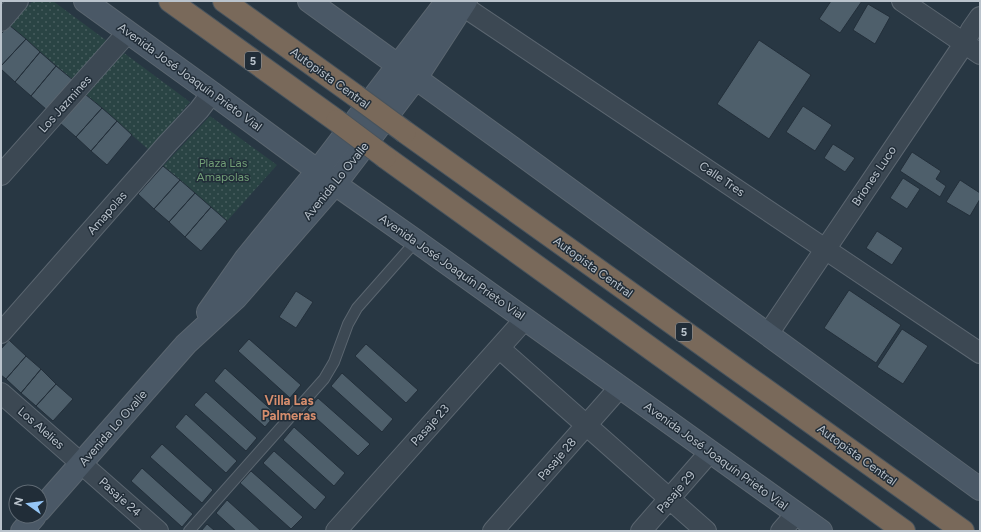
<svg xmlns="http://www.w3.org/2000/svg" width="981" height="532" font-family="Figtree,sans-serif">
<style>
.grass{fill:url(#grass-dots)}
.building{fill:#4e5f6b;stroke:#232f3a}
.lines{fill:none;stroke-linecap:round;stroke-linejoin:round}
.service-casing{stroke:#5b6670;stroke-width:12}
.minor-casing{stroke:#5b6670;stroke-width:22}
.secondary-casing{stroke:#5b6670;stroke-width:24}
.motorway-casing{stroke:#47535d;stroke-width:24}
.service{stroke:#3c4853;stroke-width:10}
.minor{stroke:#3c4853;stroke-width:20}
.secondary{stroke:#4a5866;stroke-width:22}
.motorway{stroke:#79695a;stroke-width:22}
.motorway-bridge-casing{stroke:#47535d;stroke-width:24;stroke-linecap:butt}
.motorway-bridge{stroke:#79695a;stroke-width:22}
.labels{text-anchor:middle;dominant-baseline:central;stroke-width:3;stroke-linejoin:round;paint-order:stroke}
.shield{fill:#212d38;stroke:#8c96a0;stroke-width:1}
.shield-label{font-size:11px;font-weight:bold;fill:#bac3cc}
.street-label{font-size:12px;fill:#bac3cc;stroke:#212d38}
.park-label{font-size:12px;fill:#719d76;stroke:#212d38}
.neighbourhood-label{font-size:13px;font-weight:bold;fill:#d58d6d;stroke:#212d38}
</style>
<defs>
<pattern id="grass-dots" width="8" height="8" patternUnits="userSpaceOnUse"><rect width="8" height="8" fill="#2a4444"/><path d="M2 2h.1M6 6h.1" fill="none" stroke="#475d5e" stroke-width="1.8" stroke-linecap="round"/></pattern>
</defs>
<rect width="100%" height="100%" fill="#283743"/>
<path class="grass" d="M33,1H53L107,41L73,80L9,25Z
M124,53L190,102L149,150L85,94Z
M210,116L277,165L227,221L163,166Z"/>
<path class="building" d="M831,1H862L840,33L819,19Z
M868,4L890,17L875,44L853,30Z
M9,25L26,39L1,66V34Z
M26,39L40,52L15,82L1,69V66Z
M759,40L811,75L769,139L717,104Z
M40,52L56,66L31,96L15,82Z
M56,66L73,80L47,110L31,96Z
M85,94L102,108L76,137L60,123Z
M803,106L832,125L815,151L786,132Z
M102,108L117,121L91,151L76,137Z
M117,121L132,135L107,165L91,151Z
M833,144L855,158L845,172L824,158Z
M912,152L941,171L936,179L946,186L940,197L900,171Z
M163,166L180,180L154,209L138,194Z
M903,178L920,189L907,209L890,198Z
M180,180L195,193L169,222L154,209Z
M960,180L980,193V199L970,216L946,202Z
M195,193L211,207L185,237L169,222Z
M211,207L227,221L201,251L185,237Z
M877,231L903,248L892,265L866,248Z
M849,290L901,325L876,363L824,328Z
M296,291L313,302L296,328L279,317Z
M902,329L928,346L903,384L877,367Z
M249,339L301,385L290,398L238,351Z
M9,340L26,356L6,379L1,375V349Z
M366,344L418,390L406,403L355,356Z
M26,356L41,369L21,393L6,379Z
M225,368L276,414L265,427L214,381Z
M41,369L56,384L36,406L21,393Z
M342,373L393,419L382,432L331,386Z
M56,384L73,399L53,421L36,406Z
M206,392L257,438L246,451L194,405Z
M318,398L370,444L358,456L307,410Z
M186,414L237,461L226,473L175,427Z
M294,427L345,473L334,486L283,440Z
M162,444L213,490L202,503L150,457Z
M274,451L326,497L315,510L263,463Z
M142,468L193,514L182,527L131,481Z
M251,471L303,517L291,529L240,483Z
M227,500L261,531H236L216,513Z
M207,524L215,531H201Z"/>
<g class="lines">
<defs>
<path id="service" d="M189,531L324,379L334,362L348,324L357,308L416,241"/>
<path id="minor" d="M902,1L980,54
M463,6L980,353
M1,21L18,1
M1,175L128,32
M1,333L167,144L199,110L212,93
M768,334L964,44L971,30L980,17
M499,348L706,531
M1,393L158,531
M336,531L525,319
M493,531L620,387
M641,531L710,452
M781,531L796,514"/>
<path id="secondary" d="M85,1L212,93L345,191L416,241L821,531
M309,1L511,147L980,489
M208,312L246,258L318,170L447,1
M40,510L186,344L236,298L336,183L416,78L466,1
M22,531L35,516"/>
<path id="motorway" d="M170,1L337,121
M224,1L356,96
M405,132L963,531
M385,157L904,531"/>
</defs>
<use href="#service" class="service-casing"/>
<use href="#minor" class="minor-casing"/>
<use href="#secondary" class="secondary-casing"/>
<use href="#motorway" class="motorway-casing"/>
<use href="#service" class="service"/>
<use href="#minor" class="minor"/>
<use href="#secondary" class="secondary"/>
<use href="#motorway" class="motorway"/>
<defs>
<path id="motorway-bridge" d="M356,96L405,132
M337,121L385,157"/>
</defs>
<use href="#motorway-bridge" class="motorway-bridge-casing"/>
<use href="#motorway-bridge" class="motorway-bridge"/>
</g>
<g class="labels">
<g class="shield">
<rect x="245" y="52" width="16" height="18" rx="3"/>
<rect x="676" y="323" width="16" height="18" rx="3"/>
</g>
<g class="shield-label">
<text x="253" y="61">5</text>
<text x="684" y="332">5</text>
</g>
<g class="street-label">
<text transform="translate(190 77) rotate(36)">Avenida José Joaquín Prieto Vial</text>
<text transform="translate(330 78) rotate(36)">Autopista Central</text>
<text transform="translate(65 104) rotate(-48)">Los Jazmines</text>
<text transform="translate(874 176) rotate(-56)">Briones Luco</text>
<text transform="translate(722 179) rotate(34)">Calle Tres</text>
<text transform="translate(336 181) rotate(-51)">Avenida Lo Ovalle</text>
<text transform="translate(107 213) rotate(-49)">Amapolas</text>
<text transform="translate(452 267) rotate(35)">Avenida José Joaquín Prieto Vial</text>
<text transform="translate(593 267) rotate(36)">Autopista Central</text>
<text transform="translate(430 425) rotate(-48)">Pasaje 23</text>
<text transform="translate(41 428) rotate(41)">Los Alelies</text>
<text transform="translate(113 428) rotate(-49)">Avenida Lo Ovalle</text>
<text transform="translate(857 455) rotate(36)">Autopista Central</text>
<text transform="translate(716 456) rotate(36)">Avenida José Joaquín Prieto Vial</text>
<text transform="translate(557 459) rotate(-49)">Pasaje 28</text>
<text transform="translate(676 492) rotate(-49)">Pasaje 29</text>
<text transform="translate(120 497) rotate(42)">Pasaje 24</text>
</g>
<g class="park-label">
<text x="223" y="163">Plaza Las<tspan x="223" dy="14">Amapolas</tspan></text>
</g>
<g class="neighbourhood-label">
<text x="289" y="400">Villa Las<tspan x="289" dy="15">Palmeras</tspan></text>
</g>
</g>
<rect width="981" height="532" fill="none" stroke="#bac3cc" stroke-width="4"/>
<g transform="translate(28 504) rotate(284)"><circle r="19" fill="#212d38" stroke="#5e6973"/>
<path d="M0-3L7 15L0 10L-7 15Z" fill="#95c6f6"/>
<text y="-6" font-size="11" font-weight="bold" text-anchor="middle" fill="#bac3cc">N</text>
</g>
</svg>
